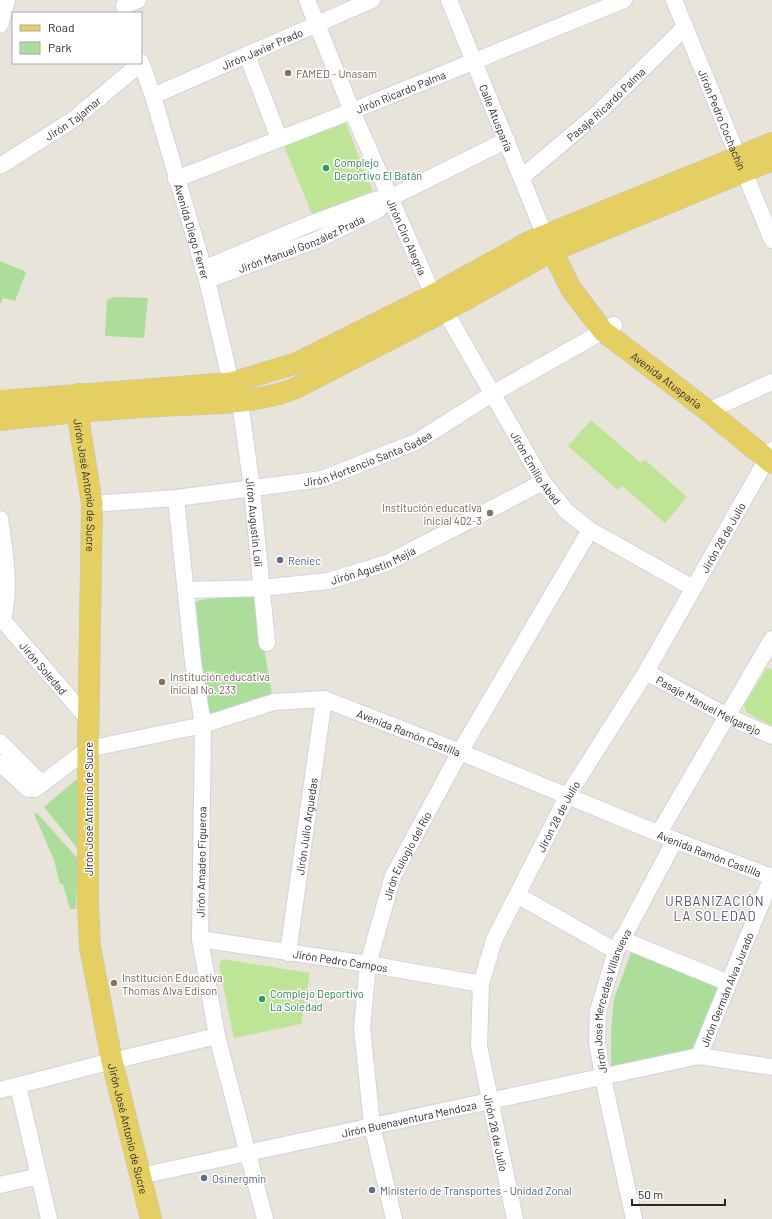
<svg xmlns="http://www.w3.org/2000/svg" width="772" height="1219" font-family="Barlow,sans-serif">
<style>
.green{fill:#acdd9a}
.pitch{fill:#bee496}
.lines{fill:none;stroke-linecap:round;stroke-linejoin:round}
.minor-casing{stroke:#d0d2e0;stroke-width:18}
.major-casing{stroke:#c3c3c3;stroke-width:22}
.minor{stroke:#fff;stroke-width:16}
.major{stroke:#e6cf62;stroke-width:21}
.education-dot{fill:#8d6e63;stroke:#fff;stroke-width:1.5}
.leisure-dot{fill:#2e9e5b;stroke:#fff;stroke-width:1.5}
.service-dot{fill:#5c6f8a;stroke:#fff;stroke-width:1.5}
.labels{text-anchor:middle;dominant-baseline:central;stroke-width:3;stroke-linejoin:round;paint-order:stroke}
.street-label{font-size:11px;fill:#282828;stroke:#fff}
.education-label{font-size:11px;fill:#785e54;stroke:#fff;text-anchor:start}
.leisure-label{font-size:11px;fill:#27864d;stroke:#fff;text-anchor:start}
.service-label{font-size:11px;fill:#4e5e75;stroke:#fff;text-anchor:start}
.quarter-label{font-size:13px;letter-spacing:1px;fill:#4c5175;stroke:#fff}
</style>
<rect width="100%" height="100%" fill="#e9e4da"/>
<path class="green" d="M0,261L26,272L15,301L3,298L0,305Z
M115,297L148,298L144,338L105,336L107,300Z
M255,594L273,701L205,714L192,605L200,600Z
M83,774L82,854L44,807Z
M37,813L78,859L76,909H70L63,884H60L54,860L34,814Z
M632,950L724,986L696,1052L611,1067V1031L614,999Z"/>
<path class="pitch" d="M344,119L373,192L313,216L283,144Z
M591,420L641,463L645,460L687,497L665,523L622,486L618,490L568,446Z
M767,668L772,670V726L746,712L744,705Z
M222,959L310,973L301,1024L234,1038L219,966Z"/>
<g class="lines">
<defs>
<g id="minor">
<path id="s1" d="M307,0L352,111L433,295L445,311L543,482L566,511L590,530L693,588"/>
<path id="s2" d="M449,0L545,236"/>
<path id="s3" d="M674,0L772,240"/>
<path d="M124,6L138,0"/>
<path d="M0,25L7,0"/>
<path d="M247,55L279,138"/>
<path id="s4" d="M141,62L153,96L207,280L231,383L240,401L252,489L267,643"/>
<path id="s5" d="M153,96L372,0"/>
<path id="s6" d="M0,166L74,119L141,63"/>
<path id="s7" d="M522,177L598,113L685,27"/>
<path id="s8" d="M176,179L352,111L624,0"/>
<path d="M203,269L310,224L375,200L390,198L507,140"/>
<path id="s9" d="M207,280L317,240L378,210L387,200"/>
<path d="M708,411L772,382"/>
<path d="M176,498L193,662L203,725L200,939L217,1036L265,1219"/>
<path id="s10" d="M92,504L176,498L322,479L416,442L492,394L614,325"/>
<path d="M0,519C5,553 11,586 3,620"/>
<path id="s11" d="M186,590L261,588L328,581L387,563L543,482"/>
<path id="s12" d="M0,617L88,719"/>
<path id="s13" d="M646,672L727,716L772,736"/>
<path d="M0,742L42,784"/>
<path id="s14" d="M0,763L28,789H35L88,749L203,725L274,702L324,699L460,752L682,843L772,877"/>
<path d="M659,833L772,639"/>
<path d="M517,895L616,951"/>
<path id="s15" d="M200,939L368,964L481,984"/>
<path d="M621,939L729,983"/>
<path id="s16" d="M288,953L324,699"/>
<path id="s17" d="M699,1056L772,877"/>
<path d="M18,1086L49,1219"/>
<path d="M0,1090L112,1061L217,1036"/>
<path id="s18" d="M140,1176L699,1056L772,1067"/>
<path d="M0,1185L39,1176"/>
<path id="s19" d="M394,1219L372,1125L362,1028L368,964L393,876L460,752L590,530"/>
<path id="s20" d="M515,1219L479,1046L481,984L494,940L568,795L646,672L772,450"/>
<path id="s21" d="M634,1219L603,1078L597,1042L598,1011L616,951L675,840"/>
</g>
<g id="major">
<path id="s22" d="M546,238L571,289L603,331L708,411L772,463"/>
<path id="s23" d="M78,394L77,411L92,504L88,749V904L90,947L112,1061L151,1219"/>
<path d="M0,401L231,383L297,363L433,295L529,242L772,143"/>
<path d="M0,420C54,414 107,409 161,406C206,403 253,405 296,388L445,311L552,251L772,160"/>
</g>
</defs>
<use href="#minor" class="minor-casing"/>
<use href="#major" class="major-casing"/>
<use href="#minor" class="minor"/>
<use href="#major" class="major"/>
</g>
<g class="education-dot">
<circle cx="288" cy="73" r="4"/>
<circle cx="490" cy="513" r="4"/>
<circle cx="162" cy="682" r="4"/>
<circle cx="114" cy="983" r="4"/>
</g>
<g class="leisure-dot">
<circle cx="326" cy="168" r="4"/>
<circle cx="262" cy="999" r="4"/>
</g>
<g class="service-dot">
<circle cx="280" cy="560" r="4"/>
<circle cx="204" cy="1178" r="4"/>
<circle cx="372" cy="1190" r="4"/>
</g>
<g class="labels">
<g class="street-label">
<text stroke="none"><textPath href="#s5" startOffset="119">Jirón Javier Prado</textPath></text>
<text stroke="none"><textPath href="#s8" startOffset="241">Jirón Ricardo Palma</textPath></text>
<text stroke="none"><textPath href="#s7" startOffset="111">Pasaje Ricardo Palma</textPath></text>
<text stroke="none"><textPath href="#s6" startOffset="87">Jirón Tajamar</textPath></text>
<text stroke="none"><textPath href="#s2" startOffset="127">Calle Atusparia</textPath></text>
<text stroke="none"><textPath href="#s3" startOffset="129">Jirón Pedro Cochachín</textPath></text>
<text stroke="none"><textPath href="#s4" startOffset="177">Avenida Diego Ferrer</textPath></text>
<text stroke="none"><textPath href="#s1" startOffset="257">Jirón Ciro Alegría</textPath></text>
<text stroke="none"><textPath href="#s9" startOffset="101">Jirón Manuel González Prada</textPath></text>
<text stroke="none"><textPath href="#s22" startOffset="190">Avenida Atusparia</textPath></text>
<text stroke="none"><textPath href="#s10" startOffset="281">Jirón Hortencio Santa Gadea</textPath></text>
<text stroke="none"><textPath href="#s1" startOffset="522">Jirón Emilio Abad</textPath></text>
<text stroke="none"><textPath href="#s23" startOffset="92">Jirón José Antonio de Sucre</textPath></text>
<text stroke="none"><textPath href="#s4" startOffset="476">Jirón Augustin Loli</textPath></text>
<text stroke="none"><textPath href="#s20" startOffset="748">Jirón 28 de Julio</textPath></text>
<text stroke="none"><textPath href="#s11" startOffset="190">Jirón Agustín Mejía</textPath></text>
<text stroke="none"><textPath href="#s12" startOffset="67">Jirón Soledad</textPath></text>
<text stroke="none"><textPath href="#s13" startOffset="71">Pasaje Manuel Melgarejo</textPath></text>
<text stroke="none"><textPath href="#s14" startOffset="445">Avenida Ramón Castilla</textPath></text>
<text transform="translate(88 809) rotate(-90)">Jirón José Antonio de Sucre</text>
<text stroke="none"><textPath href="#s20" startOffset="424">Jirón 28 de Julio</textPath></text>
<text stroke="none"><textPath href="#s16" startOffset="128">Jirón Julio Arguedas</textPath></text>
<text stroke="none"><textPath href="#s14" startOffset="769">Avenida Ramón Castilla</textPath></text>
<text stroke="none"><textPath href="#s19" startOffset="374">Jirón Eulogio del Río</textPath></text>
<text transform="translate(201 862) rotate(-89)">Jirón Amadeo Figueroa</text>
<text stroke="none"><textPath href="#s15" startOffset="142">Jirón Pedro Campos</textPath></text>
<text stroke="none"><textPath href="#s17" startOffset="72">Jirón Germán Alva Jurado</textPath></text>
<text stroke="none"><textPath href="#s21" startOffset="224">Jirón José Mercedes Villanueva</textPath></text>
<text stroke="none"><textPath href="#s18" startOffset="275">Jirón Buenaventura Mendoza</textPath></text>
<text stroke="none"><textPath href="#s23" startOffset="740">Jirón José Antonio de Sucre</textPath></text>
<text transform="translate(496 1133) rotate(78)">Jirón 28 de Julio</text>
</g>
<g class="education-label">
<text x="296" y="73">FAMED - Unasam</text>
<text x="482" y="507" text-anchor="end">Institución educativa<tspan x="482" dy="13">inicial 402-3</tspan></text>
<text x="170" y="676">Institución educativa<tspan x="170" dy="13">inicial No. 233</tspan></text>
<text x="122" y="977">Institución Educativa<tspan x="122" dy="13">Thomas Alva Edison</tspan></text>
</g>
<g class="leisure-label">
<text x="334" y="162">Complejo<tspan x="334" dy="13">Deportivo El Batán</tspan></text>
<text x="270" y="993">Complejo Deportivo<tspan x="270" dy="13">La Soledad</tspan></text>
</g>
<g class="service-label">
<text x="288" y="560">Reniec</text>
<text x="212" y="1178">Osinergmin</text>
<text x="380" y="1190">Ministerio de Transportes - Unidad Zonal</text>
</g>
<g class="quarter-label">
<text x="715" y="901">URBANIZACIÓN<tspan x="715" dy="15">LA SOLEDAD</tspan></text>
</g>
</g>
<rect x="12" y="12" width="130" height="52" fill="#ffffff" stroke="#a9a9a9"/>
<rect x="20" y="25" width="20" height="6" fill="#e6cf62" stroke="#a9a9a9"/>
<text x="48" y="32" font-size="12" fill="#282828">Road</text>
<rect x="20" y="42" width="20" height="12" fill="#acdd9a" stroke="#a9a9a9"/>
<text x="48" y="52" font-size="12" fill="#282828">Park</text>
<path d="M632 1199v6h93v-6" fill="none" stroke="#282828" stroke-width="2"/>
<text x="638" y="1199" font-size="12" fill="#282828" stroke="#ffffff" stroke-width="3" paint-order="stroke">50 m</text>
</svg>
